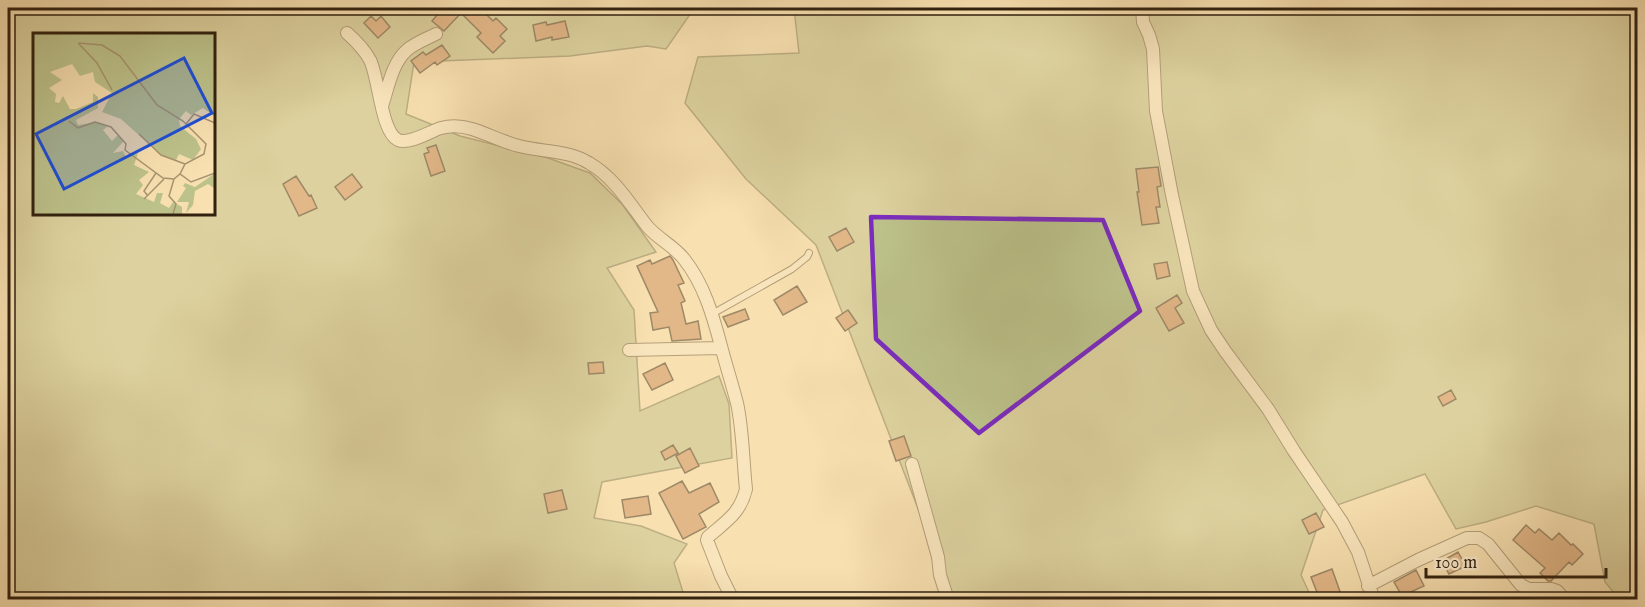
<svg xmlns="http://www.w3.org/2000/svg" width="1645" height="607" font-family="'IM FELL English',serif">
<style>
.green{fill:#bdc28b;stroke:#77724d;stroke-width:1.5;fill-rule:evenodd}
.building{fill:#cb8759;stroke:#31210f;stroke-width:1.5}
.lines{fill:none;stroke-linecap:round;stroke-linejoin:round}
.service-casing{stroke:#635137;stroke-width:8}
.minor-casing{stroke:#635137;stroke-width:14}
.service{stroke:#faebcc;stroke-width:6}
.minor{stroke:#faebcc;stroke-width:12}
.marked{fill:none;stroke:#7b2cbf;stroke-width:4.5;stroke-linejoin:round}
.inset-road{fill:none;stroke:#a89470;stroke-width:1.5}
.view{fill:#1d4ed8;fill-opacity:0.15;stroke:#1d4ed8;stroke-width:3}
.inset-edge{fill:none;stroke:#31210f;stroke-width:3}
</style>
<rect width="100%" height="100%" fill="#f8e0b0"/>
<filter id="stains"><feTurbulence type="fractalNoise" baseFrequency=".00333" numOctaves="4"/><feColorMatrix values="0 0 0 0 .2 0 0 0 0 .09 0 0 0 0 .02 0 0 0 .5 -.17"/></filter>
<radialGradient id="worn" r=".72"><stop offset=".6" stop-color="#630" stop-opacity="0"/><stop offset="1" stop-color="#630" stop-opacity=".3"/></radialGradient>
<path class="green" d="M8,8H693L691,13L666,49L647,46L570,56L414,62L406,114L460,136L548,158L590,173L622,204L656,252L607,268L634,310L640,411L719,376L729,404L732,458L602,482L594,518L641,526L687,544L674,563L685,599H8ZM34,34H213V213H34Z
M794,8H1637V599H1619L1605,582L1594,524L1536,506L1486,522L1456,529L1425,474L1323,510L1301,575L1312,599H953L816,245L746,179L685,103L698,57L799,53Z"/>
<path class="building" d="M431,8H480L493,21L496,18L507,29L500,36L505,41L493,53L477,37L481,33L461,13L444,31L432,21L438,14Z
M371,16L376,21L381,16L390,27L378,38L364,23Z
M565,21L569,37L552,40V37L536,41L533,25L546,22L547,25Z
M442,45L450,56L437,65L435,62L420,73L411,61L423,52L426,55Z
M436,145L445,171L431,176L424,154L429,152L427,148Z
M1158,167L1161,186L1157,187L1160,207H1156L1159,223L1142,225L1137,192H1139L1136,169Z
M352,174L362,187L345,200L335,187Z
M296,176L309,196L311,195L317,208L299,216L283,184Z
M846,228L854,242L837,251L829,237Z
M670,256L673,260L684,283L678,285L685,301L681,303L686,324L698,321L701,339L672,341L669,327L653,330L650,313L658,312L637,266L650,260L652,264Z
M1167,262L1170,276L1157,279L1154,264Z
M797,286L807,302L783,315L774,300Z
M1177,295L1182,303L1175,308L1184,323L1169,331L1156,308Z
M745,309L749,319L728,327L723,317Z
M848,310L857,323L845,331L836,318Z
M603,362L604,373L589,374L588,363Z
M665,363L673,380L652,390L643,374Z
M1451,390L1456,399L1443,406L1438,397Z
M904,436L911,456L896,461L889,441Z
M673,445L678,453L665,460L661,452Z
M690,448L699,466L685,473L676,456Z
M682,481L689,493L710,483L719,502L699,514L706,527L683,539L659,493Z
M562,490L567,509L548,513L544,494Z
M648,496L651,514L625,518L622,500Z
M1316,513L1324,527L1309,534L1302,520Z
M1526,525L1535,533L1539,529L1552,540L1559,533L1571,545L1573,544L1583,554L1572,565L1569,562L1551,581H1548L1540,573L1545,568L1513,540Z
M1458,552L1466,566L1449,574L1442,561Z
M1332,569L1343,600H1320L1311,577Z
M1416,570L1424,586L1402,596L1394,582Z"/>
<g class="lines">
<defs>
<path id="service" d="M712,314L792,269L807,257L809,253"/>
<path id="minor" d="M1142,8L1143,22L1149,35L1153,49L1156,111L1172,195L1193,291L1211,330L1225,351L1268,409L1294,451L1342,522L1358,552L1374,600
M347,33C356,41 364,49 370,60C379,78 381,132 398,140C410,145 430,131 441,128C452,125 462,126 472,129C488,134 503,142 519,146C542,152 568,150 589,163C614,177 630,204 647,226C658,239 674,246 684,259C704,284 713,316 721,346C726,365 732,384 737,403C743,430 743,462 746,489C740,514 726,521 708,537L707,540L721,576L733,600
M382,106C388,88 392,63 407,50C415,43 426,39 436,34
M629,350L721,348
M912,464L938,557L940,575L948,600
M1368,586L1418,560L1467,538H1479L1488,544L1521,585L1529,589H1551L1557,591L1565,600"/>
</defs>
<use href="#service" class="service-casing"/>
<use href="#minor" class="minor-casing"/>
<use href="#service" class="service"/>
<use href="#minor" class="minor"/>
</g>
<path d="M0 0H1645V607H0ZM871,217L1103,220L1140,311L979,433L876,339Z" fill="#f8e0b0" fill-opacity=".55" fill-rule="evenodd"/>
<path class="marked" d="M871,217L1103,220L1140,311L979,433L876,339Z"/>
<g transform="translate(33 33)">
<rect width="182" height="182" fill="#f8e0b0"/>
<path d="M0,1H181V83L170,75L158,82L153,78L146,86L147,93L163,106L168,116L160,127L146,121L143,127L129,123L88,86L69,79L79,60L62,49L60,39L47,43L39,31L17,39L29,47L16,55L23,61L22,69L26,70L30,63L37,76H43L60,69V60L65,64V75L43,87L45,92L64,89L74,94L70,97L79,108L85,102L90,109L80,120L90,118L93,124L105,120L101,132L116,139L106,147L110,152L103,161L121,169L124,160H130L127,170L136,175L140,169L149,174V181H0ZM181,141V155L175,151L162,158L160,172L153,180L156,169H144L153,155L150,153L152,150L162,154Z" fill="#bdc28b"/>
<path class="inset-road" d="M45,10L69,12L87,23L124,72L150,88L173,111L171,121L152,131L147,141M46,11L64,30L79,57M36,88L45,95L62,89L78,94L93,111L92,117L130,145L141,146L147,141L158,149L182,140M153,91L161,81L182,90M106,101L128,122L152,131M115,163L111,158L123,140M111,166L131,146M140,181L143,171L136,163L141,146"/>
<path class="view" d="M151,25L179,80L31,156L3,101Z"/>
<rect width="182" height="182" class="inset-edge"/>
</g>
<rect width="1645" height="607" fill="none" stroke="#f8e0b0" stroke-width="30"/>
<rect x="9" y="9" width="1627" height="589" fill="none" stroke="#31210f" stroke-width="3"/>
<rect x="15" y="15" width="1615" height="577" fill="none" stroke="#31210f" stroke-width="1.5"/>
<path d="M1426 568v9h180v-9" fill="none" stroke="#31210f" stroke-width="3"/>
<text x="1435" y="568" font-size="18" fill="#31210f" stroke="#faebcc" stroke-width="4.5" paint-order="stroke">100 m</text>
<rect width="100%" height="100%" filter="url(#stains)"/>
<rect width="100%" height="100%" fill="url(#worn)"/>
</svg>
